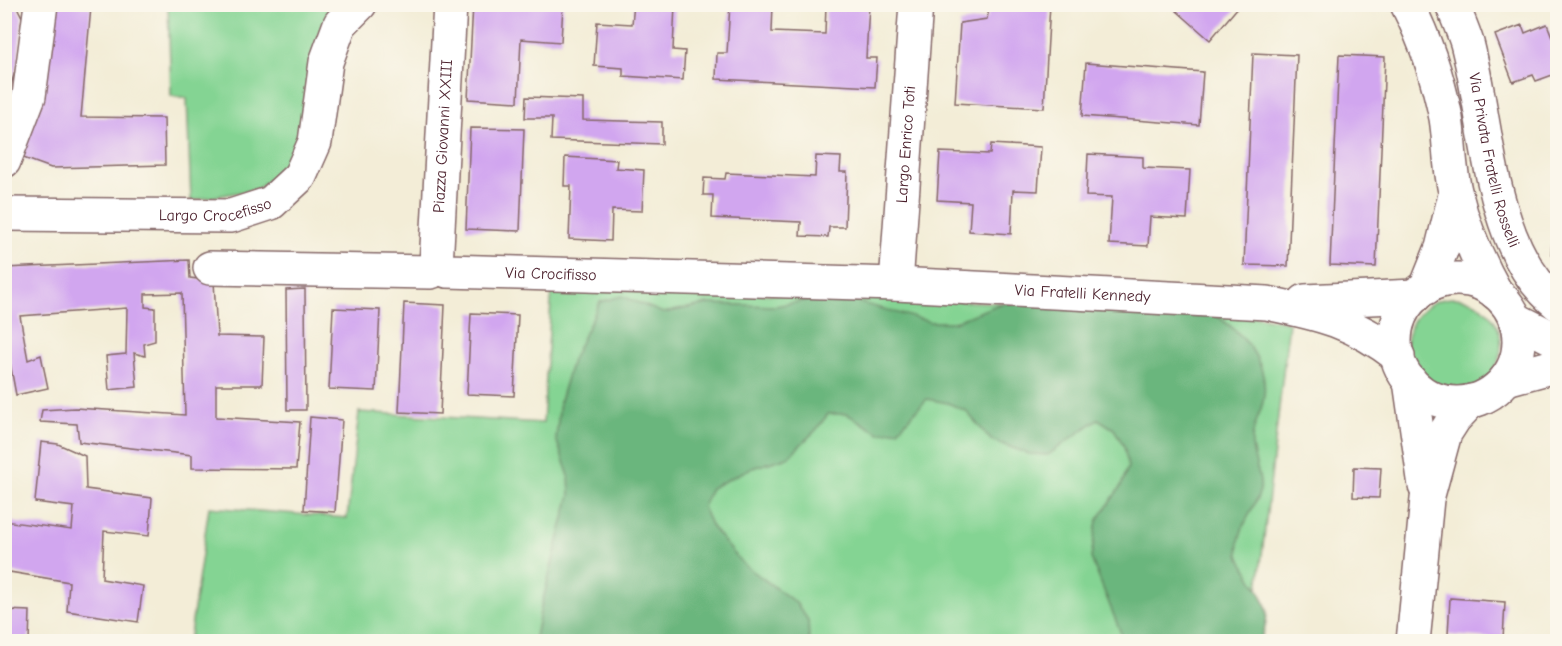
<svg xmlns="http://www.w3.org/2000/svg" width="1562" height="646" font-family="'Comic Neue',sans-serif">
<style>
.green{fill:#84d493;stroke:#677a5f;stroke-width:1.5}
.forest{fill:#6bb67d;stroke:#5a6a54;stroke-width:1.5}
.building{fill:#d1a6ef}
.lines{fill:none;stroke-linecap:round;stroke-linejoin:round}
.minor-casing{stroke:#856767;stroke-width:36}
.minor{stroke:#fff;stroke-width:33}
.labels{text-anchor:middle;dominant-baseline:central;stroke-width:6;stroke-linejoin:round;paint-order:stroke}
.street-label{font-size:16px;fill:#4a1f2b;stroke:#fbf7ec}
</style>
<rect width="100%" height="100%" fill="#fbf7ec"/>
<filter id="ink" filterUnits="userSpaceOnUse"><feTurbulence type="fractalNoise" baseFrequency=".0167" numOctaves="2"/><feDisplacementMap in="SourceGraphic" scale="12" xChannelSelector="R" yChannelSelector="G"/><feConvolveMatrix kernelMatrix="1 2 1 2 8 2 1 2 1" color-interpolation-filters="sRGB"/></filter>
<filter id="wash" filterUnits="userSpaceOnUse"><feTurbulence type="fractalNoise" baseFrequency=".008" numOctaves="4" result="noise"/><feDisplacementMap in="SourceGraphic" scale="24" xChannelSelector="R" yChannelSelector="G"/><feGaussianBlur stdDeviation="1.35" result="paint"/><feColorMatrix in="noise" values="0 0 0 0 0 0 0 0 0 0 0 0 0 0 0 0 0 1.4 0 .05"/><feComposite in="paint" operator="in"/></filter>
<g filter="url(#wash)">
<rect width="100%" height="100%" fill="#f3edd7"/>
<path class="green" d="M168,5H338L321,29L293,163L257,189L191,201L187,98L171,96Z
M552,286L1226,311L1289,322L1252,641L189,642L209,507L347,518L359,412L543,423Z
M1407 345a47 47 0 1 1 94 0a47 47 0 1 1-94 0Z"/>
<path class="forest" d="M622,296L663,313L708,304L775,306L820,298H843L931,322H954L1002,303L1208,310C1239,329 1272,361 1263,402C1260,414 1252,428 1252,441C1251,456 1263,479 1260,490C1254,512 1235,530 1239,554C1240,560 1244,565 1247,570C1263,599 1275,606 1260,641H1124L1091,558L1097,521L1121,486L1128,467L1124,446L1114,429L1098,419L1048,455L1029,454L991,440L966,411L948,403L927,399L898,430L879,433L847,414H828L816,430L788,457L749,469L711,488L703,507L712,527L742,563L796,603L808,620L809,641L534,642L542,603L570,495L569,476L556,439L560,401L572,360L600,302Z"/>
<g id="blocks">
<path class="building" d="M4,4H19L18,9L22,17L18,61L5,105Z
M50,4L91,7L81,117L164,118L165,165L51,168L18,156Z
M473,4H563L561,42L521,39L518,102L468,99Z
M634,4H675L673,50L685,51L683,80L623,76V68L594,66L597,22L632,24Z
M730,4H773L772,32L825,34L826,4L869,5L866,58H877L875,87L716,79L717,53H727Z
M990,4H1050L1044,108L955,103L960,23L987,19Z
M1169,4H1237L1239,6L1210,40Z
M1547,24L1558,52V73L1536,81L1533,75L1513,82L1495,35L1522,25L1525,33Z
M1253,53L1297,55L1288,266L1244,265Z
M1339,55L1385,57L1376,267L1330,265Z
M1086,63L1203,72L1199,125L1082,116Z
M526,97L583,99V120L662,122V144L551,140L552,118H525Z
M470,128L524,129L520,231L466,229Z
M991,144L1041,147L1038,191L1013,190L1011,234L969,231L971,202L937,200L940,152L990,154Z
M1088,154L1143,157V168L1190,170L1187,219L1150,217L1148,246L1109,244L1112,197L1086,196Z
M816,156L841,157L840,172H847L845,227H829L828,237L800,236L801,222L712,218L713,195H703L704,178L725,179L726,173L815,177Z
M565,157L617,160L616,168L644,170L642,211L612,210L611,241L569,239L571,186H564Z
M1553,225H1558V255H1551Z
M189,260L190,278L214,281L217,336L264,337L262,385H216V417L300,422L296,469L192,468V455L79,442L77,424L40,422L42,410L75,408L185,415L182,293L145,294V307L155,308V341L144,344L145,356L134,353L137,387L109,390L106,356L126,354L127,308L20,316L28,360L41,355L48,388L16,395L4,330V268Z
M305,289L306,410H287L286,290Z
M404,303L445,305L440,414L399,412Z
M333,308L380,310L376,391L329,389Z
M471,313L518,315L514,396L467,394Z
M310,417L342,420L335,512L304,510Z
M41,442L58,444L85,456L86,489L152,498L149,536L104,531L102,579L143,586L138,622L67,611L69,582L4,571V521L72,530L74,507L35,502Z
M1354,467L1381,468L1379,498L1353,497Z
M1450,598L1505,602L1503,639L1448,635Z
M4,610L30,611L29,642H4Z"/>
</g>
</g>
<g filter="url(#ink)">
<use href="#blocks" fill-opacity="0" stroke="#856767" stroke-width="1.5"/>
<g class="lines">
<defs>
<g id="minor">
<path d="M1407,4C1426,41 1438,78 1446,118C1450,143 1449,170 1456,195C1464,229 1479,262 1496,293"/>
<path id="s1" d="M1452,4C1457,17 1463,30 1467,43C1489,125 1488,249 1558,304"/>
<path d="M4,161L29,96L41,4"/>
<path id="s2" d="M4,214L231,216L271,203L300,176L315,142L326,62L340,24L360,4"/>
<path id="s3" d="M436,266L447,271L896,284L1267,303C1321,314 1353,321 1398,356"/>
<path id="s4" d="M436,266L450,4"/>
<path d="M210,268L431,272L436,266"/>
<circle cx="1457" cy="341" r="62"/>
<path id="s5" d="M896,284L916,4"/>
<path d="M1426,288L1442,248L1455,195"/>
<path d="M1305,301L1415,296"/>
<path d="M1515,319L1558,341"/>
<path d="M1506,379L1558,365"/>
<path d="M1410,381L1425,486"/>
<path d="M1413,642L1427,499L1445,433L1454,419L1471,401"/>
</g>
</defs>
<use href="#minor" class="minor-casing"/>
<use href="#minor" class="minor"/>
</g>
</g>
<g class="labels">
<g class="street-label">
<text stroke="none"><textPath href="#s4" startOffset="130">Piazza Giovanni XXIII</textPath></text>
<text stroke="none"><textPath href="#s5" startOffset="140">Largo Enrico Toti</textPath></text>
<text stroke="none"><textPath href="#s1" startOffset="162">Via Privata Fratelli Rosselli</textPath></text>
<text stroke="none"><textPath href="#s2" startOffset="212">Largo Crocefisso</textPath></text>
<text stroke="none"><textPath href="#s3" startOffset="116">Via Crocifisso</textPath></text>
<text stroke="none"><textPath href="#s3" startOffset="648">Via Fratelli Kennedy</textPath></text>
</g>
</g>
<rect width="1562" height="646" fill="none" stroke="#fbf7ec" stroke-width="24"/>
</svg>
